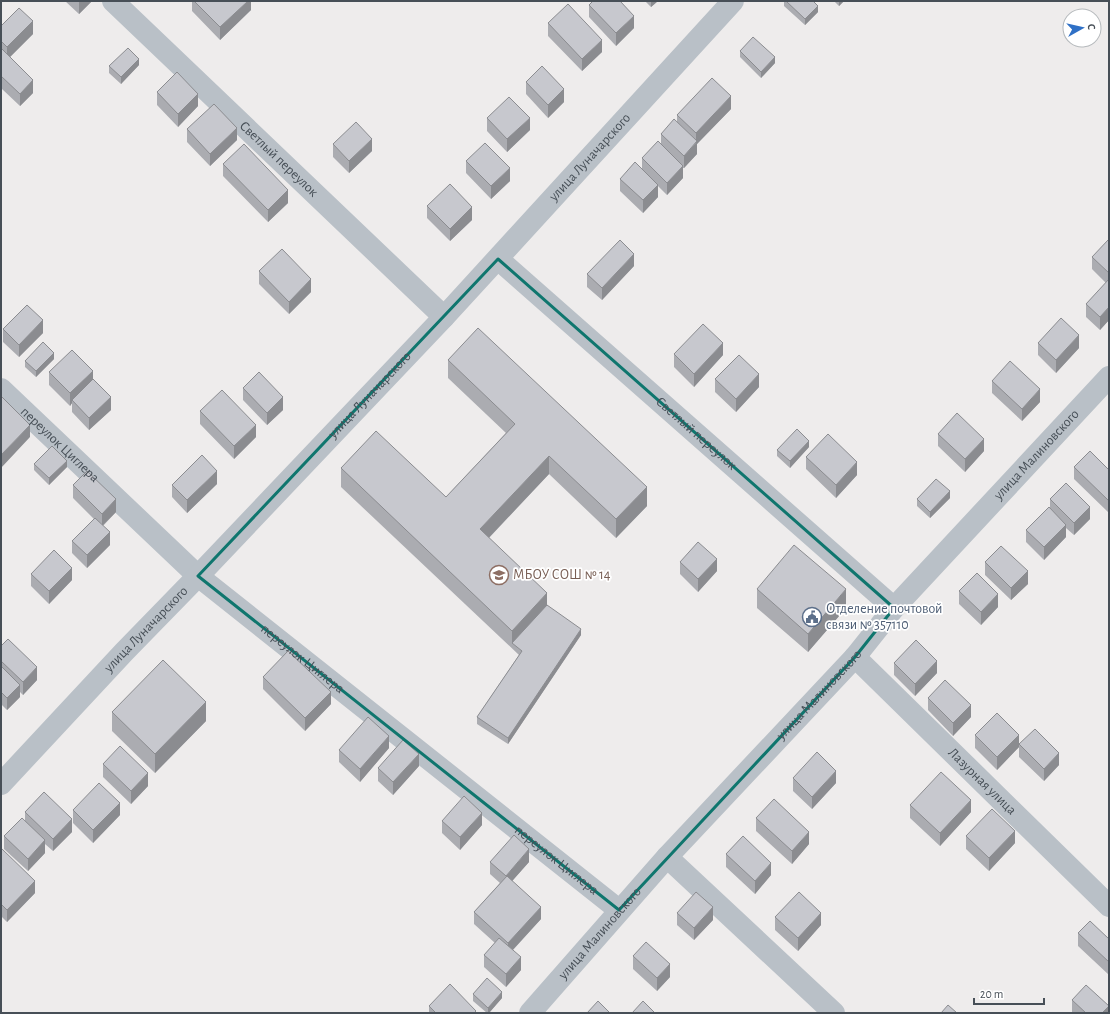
<svg xmlns="http://www.w3.org/2000/svg" width="1110" height="1014" font-family="'Alegreya Sans',sans-serif">
<style>
.lines{fill:none;stroke-linecap:round;stroke-linejoin:round}
.minor{stroke:#b9c0c7;stroke-width:22}
.tertiary{stroke:#b9c0c7;stroke-width:22}
.wall{fill:#abacb1}
.shaded-wall{fill:#8b8c90}
.building{fill:#c7c8ce;stroke:#8b8c90}
.marked{fill:none;stroke:#0f766e;stroke-width:3;stroke-linejoin:round}
.labels{text-anchor:middle;dominant-baseline:central;stroke-width:3.5;stroke-linejoin:round;paint-order:stroke}
.street-label{font-size:14px;fill:#474f57;stroke:#fff}
.education-label{font-size:14px;fill:#785e54;stroke:#fff;text-anchor:start}
.service-label{font-size:14px;fill:#4e5e75;stroke:#fff;text-anchor:start}
</style>
<rect width="100%" height="100%" fill="#eeecec"/>
<g class="lines">
<g class="minor">
<path id="s1" d="M113,1L444,317"/>
<path id="s2" d="M498,259L894,608"/>
<path id="s3" d="M1,389L198,576L619,910"/>
<path id="s4" d="M855,657L1109,906"/>
<path d="M667,857L834,1013"/>
<path id="s5" d="M530,1013L667,857L855,657L894,608L1109,377"/>
</g>
<path class="tertiary" id="s6" d="M1,784L124,652L198,576L444,317L733,1"/>
</g>
<path class="wall" d="M65,1H92L79,14Z
M192,1H251V10L220,40L192,11Z
M645,1H658L651,7Z
M784,1H813L818,12L805,25L784,6Z
M834,1H844L839,6Z
M589,5L634,28L616,46L589,17Z
M548,23L602,52L582,71L548,36Z
M1,26L33,34L10,57L33,93L20,106L2,89V95L1,96Z
M740,51L775,63L761,78L740,57Z
M139,65L121,84L109,73V66Z
M526,82L564,102L548,118L526,94Z
M157,92L198,106L178,127L157,105Z
M731,109L697,144V154L684,168H683V178L667,195L658,186V197L643,213L620,191V179L642,169V158L661,144V134L677,123V115Z
M487,118L530,130L507,152L487,131Z
M187,129L237,140L210,166L187,142Z
M333,144L372,151L349,173L333,157Z
M466,161L510,181L491,199L466,173Z
M223,164L288,203L268,222L223,176Z
M427,206L472,220L450,241L427,218Z
M1109,241V320L1100,330L1086,317V304L1106,283L1092,269V257Z
M634,266L602,300L587,287V274Z
M259,271L311,292L289,314L259,284Z
M3,329L43,333L19,357L3,342Z
M1038,343L1079,348L1056,373L1038,355Z
M674,354L723,355L694,387L674,367Z
M54,359L36,377L25,367V361Z
M448,360L647,506L616,538L549,474L489,538L547,605L581,635L508,744L477,724V717L519,655L341,487V468L446,497L506,433L448,378Z
M49,372L93,380L111,410L89,430L72,412V403L70,406L49,385Z
M715,379L759,387L736,412L715,392Z
M992,381L1040,402L1022,421L992,393Z
M243,388L283,410L267,425L243,400Z
M200,411L256,437L234,459L200,424Z
M938,434L984,451L965,472L938,446Z
M809,447L790,468L777,456V450Z
M806,457L857,475L836,498L806,469Z
M34,464L67,467L49,485L34,470Z
M1074,467L1109,470V513L1074,479Z
M217,484L187,513L172,497V485Z
M73,485L116,512L103,526L110,545L87,568L72,553V541L94,519L73,498Z
M950,498L930,518L917,506V499Z
M1050,499L1090,519L1074,535L1066,528V537L1044,560L1026,542V530L1050,508Z
M680,562L717,571L698,592L680,574Z
M985,562L1028,584L1011,600L985,575Z
M31,574L72,580L49,604L31,586Z
M757,589L846,608L808,652L757,608Z
M959,591L998,607L981,625L959,604Z
M1,646L37,680L23,695L20,692V697L7,710L1,704Z
M894,663L937,673L915,696L894,675Z
M263,677L331,704L305,731L263,689Z
M928,698L971,717L953,736L928,710Z
M112,712L206,721L155,773L112,731Z
M975,735L1019,747L997,770L975,748Z
M1019,744L1059,765L1044,781L1019,757Z
M389,748L360,782L339,762V750Z
M103,764L148,786L131,804L103,777Z
M419,766L393,795L378,781V768Z
M793,778L836,783L812,809L793,791Z
M910,805L971,812L940,846L910,818Z
M73,810L120,815L93,843L73,823Z
M25,812L72,832L53,851L45,844V853L28,871L4,849V836L25,820Z
M756,818L809,844L792,864L756,831Z
M442,821L482,825L460,850L442,833Z
M966,836L1015,843L989,871L966,849Z
M1,848L35,893L7,922L1,916Z
M726,854L771,875L755,894L726,867Z
M490,862H529L512,881L541,919L513,950L521,970L506,987L484,967V955L495,943L474,924V912L500,883L490,874Z
M677,913L713,920L694,940L677,925Z
M775,917L821,925L798,951L775,930Z
M1078,933L1109,939V975L1078,946Z
M633,956L670,977L657,991L633,969Z
M473,994L502,998L489,1013H487L473,1001Z
M1072,1000L1109,1013H1073L1072,1012Z
M429,1006L476,1013H429Z"/>
<path class="shaded-wall" d="M80,1H92L79,14V2Z
M248,1H251V10L220,40V27Z
M651,1H658L651,7Z
M839,1H844L839,6Z
M818,6V12L805,25V19Z
M634,16V28L616,46V33Z
M33,21V34L7,60V47Z
M602,40V52L582,71V59Z
M775,57V63L761,78V72Z
M139,59V65L121,84V77Z
M33,80V93L20,106V94Z
M2,82V95L1,96V83Z
M564,89V102L548,118V105Z
M198,94V106L178,127V114Z
M731,96V109L697,144V154L684,168V156L696,143V133Z
M530,118V130L507,152V139Z
M237,128V140L210,166V154Z
M372,139V151L349,173V161Z
M683,166V178L667,195V183Z
M510,168V181L491,199V186Z
M658,185V197L643,213V200Z
M288,190V203L268,222V210Z
M472,207V220L450,241V229Z
M634,254V266L602,300V288Z
M311,279V292L289,314V302Z
M1109,307V320L1100,330V317Z
M43,320V333L19,357V345Z
M1079,335V348L1056,373V360Z
M723,343V355L694,387V374Z
M54,353V359L36,377V371Z
M93,371V384L72,400V403L70,406V393Z
M759,374V387L736,412V399Z
M1040,389V402L1022,421V409Z
M111,397V410L89,430V418Z
M283,397V410L267,425V413Z
M30,425V437L1,468V455Z
M256,425V437L234,459V446Z
M984,439V451L965,472V459Z
M809,441V447L790,468V461Z
M549,456V474L480,547V529Z
M67,461V467L49,485V478Z
M857,462V475L836,498V485Z
M217,471V484L187,513V500Z
M647,487V506L616,538V519Z
M950,491V498L930,518V512Z
M116,499V512L102,526V514Z
M1090,507V519L1074,535V523Z
M1066,525V537L1044,560V547Z
M110,532V545L87,568V555Z
M717,559V571L698,592V579Z
M72,568V580L49,604V591Z
M1028,571V584L1011,600V588Z
M846,589V608L808,652V634Z
M547,593V612L512,643V649V631Z
M998,594V607L981,625V612Z
M581,629V635L508,744V738Z
M937,661V673L915,696V684Z
M37,667V680L23,695V682Z
M20,685V697L7,710V698Z
M331,692V704L305,731V718Z
M206,702V721L155,773V754Z
M971,705V717L953,736V723Z
M1019,735V747L997,770V757Z
M389,736V748L360,782V769Z
M1059,753V765L1044,781V769Z
M419,754V766L393,795V782Z
M836,771V783L812,809V797Z
M148,773V786L131,804V791Z
M971,800V812L940,846V833Z
M120,803V815L93,843V830Z
M482,813V825L460,850V837Z
M72,819V832L53,851V839Z
M1015,831V843L989,871V858Z
M809,832V844L792,864V851Z
M45,840V853L28,871V859Z
M529,849V862L506,888V876Z
M771,863V875L755,894V881Z
M35,881V893L7,922V910Z
M541,907V919L508,955V943Z
M713,907V920L694,940V928Z
M821,913V925L798,951V938Z
M521,957V970L506,987V974Z
M670,964V977L657,991V978Z
M502,992V998L489,1013H488V1008Z
M1109,1006V1013H1102Z"/>
<path class="building" d="M194,1H248L220,27Z
M593,1H620L634,16L616,33L589,5Z
M786,1H813L818,6L805,19Z
M568,4L602,40L582,59L548,23Z
M19,8L33,21L7,47L1,41V26Z
M753,37L775,57L761,72L740,51Z
M1,48L33,80L20,94L1,76Z
M128,48L139,59L121,77L109,66Z
M542,66L564,89L548,105L526,82Z
M177,72L198,94L178,114L157,92Z
M712,78L731,96L696,133L677,115Z
M509,97L530,118L507,139L487,118Z
M214,104L237,128L210,154L187,129Z
M674,119L697,141L684,156L661,134Z
M356,122L372,139L349,161L333,144Z
M658,141L683,166L667,183L642,158Z
M485,143L510,168L491,186L466,161Z
M244,144L288,190L268,210L223,164Z
M635,162L658,185L643,200L620,179Z
M450,184L472,207L450,229L427,206Z
M620,240L634,254L602,288L587,274Z
M1108,240L1109,241V273L1092,257Z
M282,249L311,279L289,302L259,271Z
M1109,279V307L1100,317L1086,304Z
M27,305L43,320L19,345L3,329Z
M1061,318L1079,335L1056,360L1038,343Z
M703,324L723,343L694,374L674,354Z
M478,328L647,487L616,519L549,456L480,529L547,593L512,631L341,468L376,431L446,497L515,424L448,360Z
M43,342L54,353L36,371L25,361Z
M72,350L93,371L70,393L49,372Z
M739,355L759,374L736,399L715,379Z
M1010,361L1040,389L1022,409L992,381Z
M259,372L283,397L267,413L243,388Z
M93,379L111,397L89,418L72,400Z
M222,390L256,425L234,446L200,411Z
M1,396L30,425L1,455Z
M957,413L984,439L965,459L938,434Z
M797,429L809,441L790,461L777,450Z
M828,434L857,462L836,485L806,457Z
M52,446L67,461L49,478L34,464Z
M1090,451L1109,470V501L1074,467Z
M202,455L217,471L187,500L172,485Z
M87,471L116,499L102,514L73,485Z
M936,479L950,491L930,512L917,499Z
M1066,483L1090,507L1074,523L1050,499Z
M1049,507L1066,525L1044,547L1026,530Z
M95,518L110,532L87,555L72,541Z
M698,542L717,559L698,579L680,562Z
M794,545L846,589L808,634L757,589Z
M1001,546L1028,571L1011,588L985,562Z
M54,550L72,568L49,591L31,574Z
M977,573L998,594L981,612L959,591Z
M547,605L581,629L508,738L477,717L522,651L512,643Z
M8,639L37,667L23,682L1,661V646Z
M916,640L937,661L915,684L894,663Z
M288,651L331,692L305,718L263,677Z
M163,660L206,702L155,754L112,712Z
M1,666L20,685L7,698L1,692Z
M945,680L971,705L953,723L928,698Z
M997,713L1019,735L997,757L975,735Z
M368,717L389,736L360,769L339,750Z
M1035,729L1059,753L1044,769L1019,744Z
M403,740L419,754L393,782L378,768Z
M120,746L148,773L131,791L103,764Z
M817,752L836,771L812,797L793,778Z
M941,772L971,800L940,833L910,805Z
M99,783L120,803L93,830L73,810Z
M44,792L72,819L53,839L25,812Z
M464,796L482,813L460,837L442,821Z
M774,799L809,832L792,851L756,818Z
M992,809L1015,831L989,858L966,836Z
M22,818L45,840L28,859L4,836Z
M514,835L529,849L506,876L490,862Z
M743,836L771,863L755,881L726,854Z
M1,848L35,881L7,910L1,904Z
M507,876L541,907L508,943L474,912Z
M696,892L713,907L694,928L677,913Z
M799,892L821,913L798,938L775,917Z
M1090,921L1109,939V962L1078,933Z
M499,938L521,957L506,974L484,955Z
M646,942L670,964L657,978L633,956Z
M487,978L502,992L488,1008L473,994Z
M450,984L476,1011L474,1013H436L429,1006Z
M1086,985L1109,1006L1102,1013H1086L1072,1000Z
M598,1001L610,1013H587Z
M643,1001L655,1013H632Z
M948,1005L957,1013H941Z"/>
<path class="marked" d="M498,259L894,608L855,657L619,910L198,576Z"/>
<defs>
<symbol id="school-ring" viewBox="-11 -11 22 22"><circle r="9.5" fill="#fff" stroke="#8d6e63" stroke-width="1.5"/><path d="M0-5L7-2L0 1L-7-2ZM-4 1L0 2.5L4 1V4Q0 6-4 4Z" fill="#8d6e63"/></symbol>
<symbol id="civic-ring" viewBox="-11 -11 22 22"><circle r="9.5" fill="#fff" stroke="#5c6f8a" stroke-width="1.5"/><path d="M-.6-6.5H3V-4.5H.6V-3L4-1V1h2V6H-6V1h2V-1L-.6-3ZM-1.2 2.5V6h2.4V2.5Z" fill="#5c6f8a"/></symbol>
</defs>
<g fill-rule="evenodd">
<use href="#school-ring" x="488" y="564" width="22" height="22"/>
<use href="#civic-ring" x="801" y="606" width="22" height="22"/>
</g>
<g class="labels">
<g class="street-label">
<text stroke="none"><textPath href="#s6" startOffset="860">улица Луначарского</textPath></text>
<text stroke="none"><textPath href="#s1" startOffset="229">Светлый переулок</textPath></text>
<text stroke="none"><textPath href="#s6" startOffset="536">улица Луначарского</textPath></text>
<text stroke="none"><textPath href="#s2" startOffset="264">Светлый переулок</textPath></text>
<text stroke="none"><textPath href="#s3" startOffset="81">переулок Циглера</textPath></text>
<text stroke="none"><textPath href="#s5" startOffset="754">улица Малиновского</textPath></text>
<text stroke="none"><textPath href="#s6" startOffset="212">улица Луначарского</textPath></text>
<text stroke="none"><textPath href="#s3" startOffset="405">переулок Циглера</textPath></text>
<text stroke="none"><textPath href="#s5" startOffset="430">улица Малиновского</textPath></text>
<text stroke="none"><textPath href="#s4" startOffset="178">Лазурная улица</textPath></text>
<text stroke="none"><textPath href="#s3" startOffset="729">переулок Циглера</textPath></text>
<text stroke="none"><textPath href="#s5" startOffset="106">улица Малиновского</textPath></text>
</g>
<g class="education-label">
<text x="513" y="575">МБОУ СОШ № 14</text>
</g>
<g class="service-label">
<text x="826" y="609">Отделение почтовой<tspan x="826" dy="16">связи № 357110</tspan></text>
</g>
</g>
<rect width="1110" height="1014" fill="none" stroke="#474f57" stroke-width="4"/>
<g transform="translate(1082 28) rotate(82)"><circle r="19" fill="#ffffff" stroke="#b5b9bc"/>
<path d="M0-3L7 15L0 10L-7 15Z" fill="#2f70c6"/>
<text y="-6" font-size="11" font-weight="bold" text-anchor="middle" fill="#474f57">С</text>
</g>
<path d="M974 998v6h70v-6" fill="none" stroke="#474f57" stroke-width="2"/>
<text x="980" y="998" font-size="12" fill="#474f57" stroke="#ffffff" stroke-width="3" paint-order="stroke">20 m</text>
</svg>
